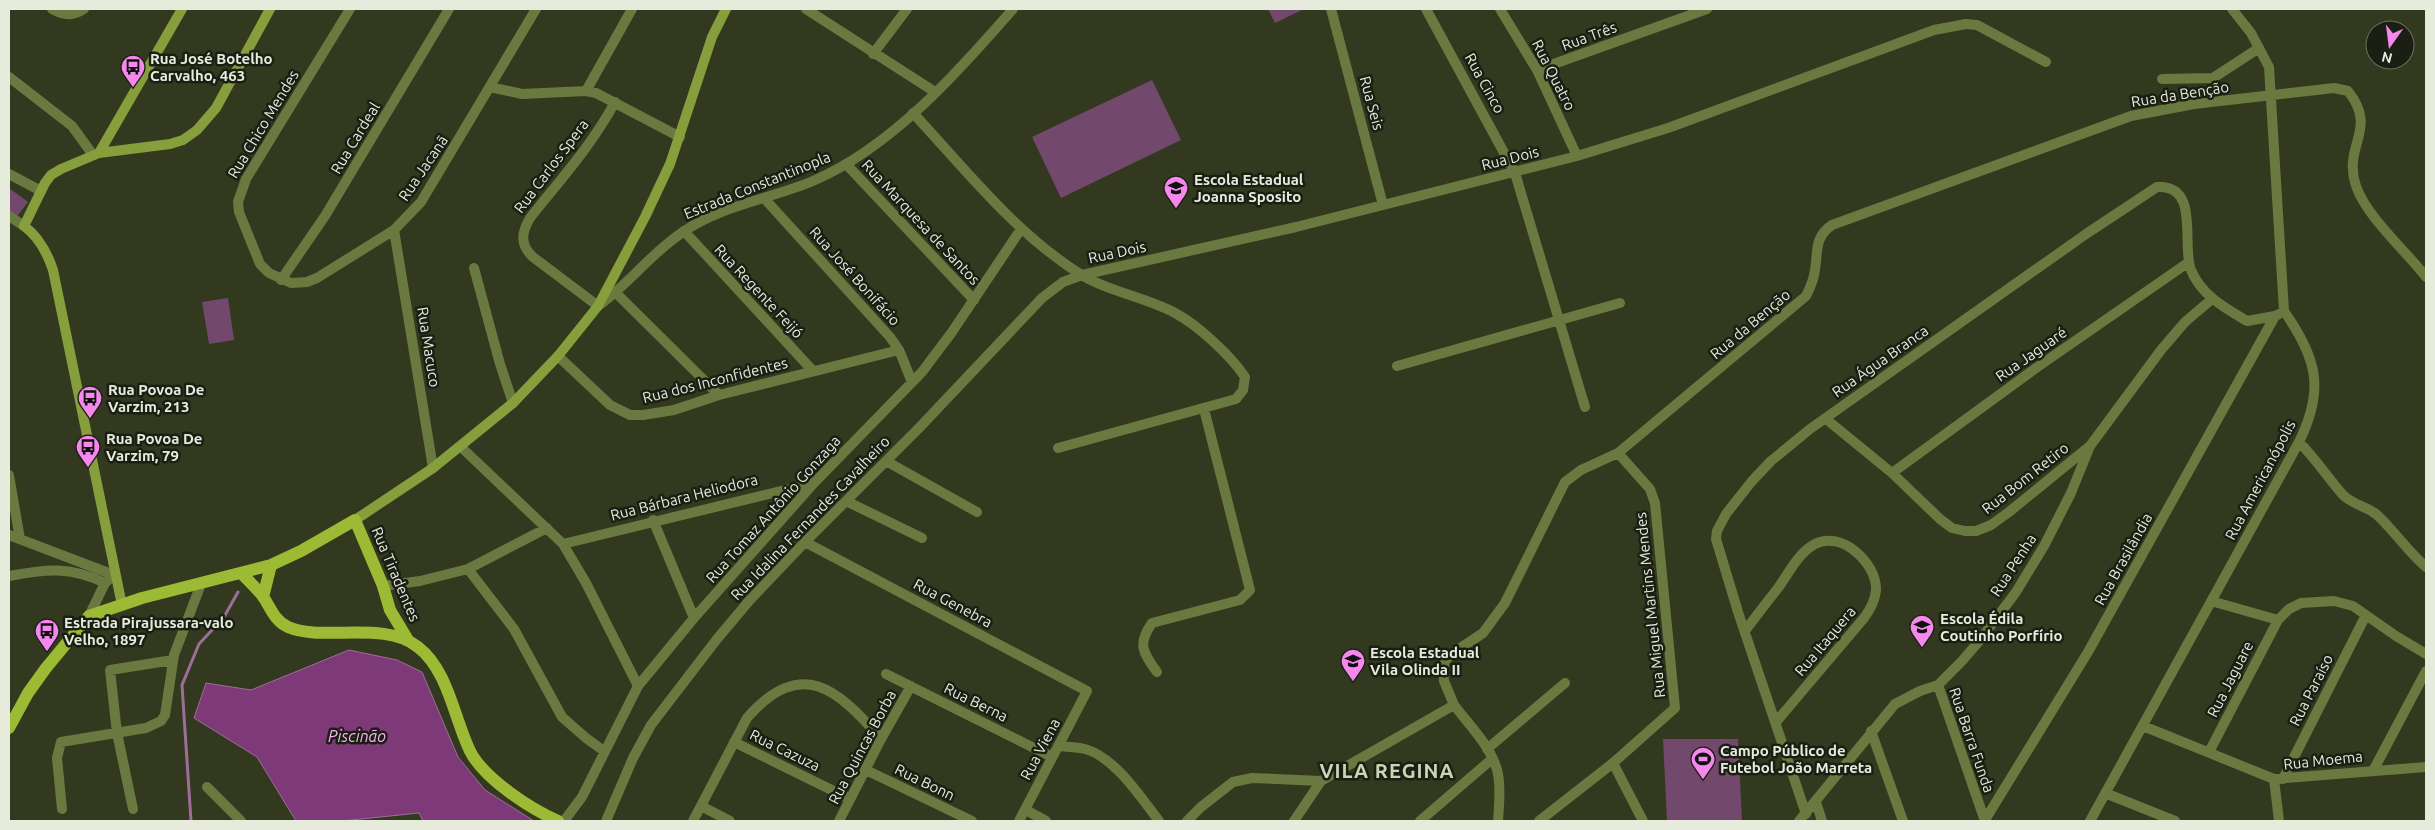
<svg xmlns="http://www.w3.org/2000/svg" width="2435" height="830" font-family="Ubuntu,sans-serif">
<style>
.green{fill:#72486d}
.water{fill:#7e3979;stroke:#9d6e97}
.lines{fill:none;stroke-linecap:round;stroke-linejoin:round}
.stream{stroke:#9d6e97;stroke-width:3}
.minor{stroke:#69793f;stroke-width:10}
.tertiary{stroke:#69793f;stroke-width:10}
.secondary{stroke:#869e3c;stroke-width:10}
.primary{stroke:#9cba34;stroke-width:12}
.labels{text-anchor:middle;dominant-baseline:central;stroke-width:5;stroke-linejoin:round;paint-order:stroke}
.street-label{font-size:15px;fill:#e6ebdc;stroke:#1b1f13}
.poi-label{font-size:15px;font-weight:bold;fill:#e6ebdc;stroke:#1b1f13;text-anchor:start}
.water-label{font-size:16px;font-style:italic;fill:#fdb0f5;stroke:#1b1f13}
.district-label{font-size:20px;font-weight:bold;letter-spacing:1px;fill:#cbd5b6;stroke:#1b1f13}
</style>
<rect width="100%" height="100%" fill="#32391f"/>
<path class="green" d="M1268,9H1304L1275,23Z
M1152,80L1181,140L1061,198L1032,137Z
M9,188L28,202L15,219L9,214Z
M228,298L234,340L209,344L202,302Z
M1663,739H1738L1742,821H1667Z"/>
<path class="water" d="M349,650L397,660L422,672L458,757L485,790L534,821H423L419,813L342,821H296L257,757L194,718L206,683L251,690Z"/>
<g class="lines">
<path class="stream" d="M191,821L182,685L199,644L224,617L238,592"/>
<path class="minor" d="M52,9C64,16 73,16 84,9
M350,9L246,179L238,202L239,212L260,264L269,273L291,283L307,282L317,278L394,230L421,202L536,9
M806,9L935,92
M1331,9L1383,205
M1426,9L1515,173L1585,407
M1500,9L1537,70L1577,156
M873,54L907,9
M1537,70L1707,9
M9,77L72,126L93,155
M2162,79L2213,78L2259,48
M490,87L522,94L586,91L596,93L680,137
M586,91L632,9
M913,113C965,169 1014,232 1080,274C1109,292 1145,297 1175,313C1198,325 1231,356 1245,377L1243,390L1236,399L1058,448
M846,164L974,300
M9,174L41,191
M764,198L890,337L899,350L912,382
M9,216L24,226
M394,230L433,468
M684,231L813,371
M474,268L500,364L513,403
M281,280L325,216L449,9
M616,293L719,395
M598,306L533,257C520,245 521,233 530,218C560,180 592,145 615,102
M558,356L610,405L630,415H643L674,410L719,395L899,350
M1397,366L1620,303
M1826,419L1892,473L1940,519L1952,528L1965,531H1976L1991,525L2009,512L2090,446L2161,350L2185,322L2212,299
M2299,442C2315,458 2328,478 2343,495C2353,505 2366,506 2376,514C2394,530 2407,551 2426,567
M461,447L563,544L586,583L638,686
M886,461L977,512
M1892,473L2036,368L2189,262
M9,475L20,539
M846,501L922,538
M653,520L694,618
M9,535L114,575L105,583L89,616
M805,542L1087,691L1019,821
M563,544L814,483
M468,569L514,629L562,717L586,738L604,751
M9,576C46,569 70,566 105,583
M383,586L420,581L468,569L547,528
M2211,601L2278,620L2289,609L2301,603L2334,601L2353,606L2396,636L2426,654
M1745,631C1756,616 1767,602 1778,588C1789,573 1798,553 1815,544C1841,530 1877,563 1876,590C1875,601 1870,610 1864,618L1776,722
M1157,672C1143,653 1137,644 1152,623L1240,600L1250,590L1204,409
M886,674L1052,757
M1938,685L1985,821
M1454,705L1444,681L1443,669L1445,661L1453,653L1483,633L1505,603L1565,482L1581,470L1618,453L1806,296C1810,288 1814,280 1815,270C1818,252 1814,237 1832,225L2131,116L2194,104L2334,88L2348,91C2379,130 2342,145 2356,186C2366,216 2406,251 2426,277
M2143,726L2274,779L2426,767
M1871,731L1903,821
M734,742L850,799
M1058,746C1067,747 1077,747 1085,749C1115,757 1141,798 1159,821
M1487,749L1565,683
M2209,752L2278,620
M1613,763L1643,821
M2374,769L2426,671
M866,770L972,821
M2274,779L2279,821
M2283,779L2366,615
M207,787L241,821
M2105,793L2175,821
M1816,802L1822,821
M701,806L730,821
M62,809L57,758L61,742L146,728L161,721L165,715L174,655L201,584
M133,809L117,733L110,670L173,660
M1026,810L1046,821
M1806,814L1738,612L1716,539L1717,531L1726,514L1752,481L1771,461L1810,429L2086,234L2157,187C2201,184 2181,246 2191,270C2201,295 2225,308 2247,321L2275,316
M1985,820L2088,652L2275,316L2279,314
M564,821L582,797L638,686L694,618L814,483L922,372L952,332L1021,229
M606,821L633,758L651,725L717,639L749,601L805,542L919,428L1042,298L1063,282L1082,275L1296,227L1577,156L1668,128L1934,30L1966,24L1977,25L2046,62
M693,821L747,718C801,656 838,689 881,739
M839,821L881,739L911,686
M1187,821L1201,807L1233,782L1252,778L1321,781L1454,705C1469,725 1493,748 1498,774C1501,790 1499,805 1498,821
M1294,821L1321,781
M1420,821L1492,759
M1539,821L1613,763L1675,708L1655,503L1650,489L1618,453
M1799,821L1895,704L1920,691L1938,685L1962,661L1980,640L2016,592L2044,546L2071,493L2090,446
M2090,821L2299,442C2325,389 2317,358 2284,311L2269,67L2251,33L2232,9"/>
<path class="tertiary" d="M598,306C629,284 651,253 683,232C722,205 770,199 813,181C892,147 958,72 1013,9"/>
<path class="secondary" d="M99,153L182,9
M355,520L433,468L513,403L558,356L598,306L645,217L670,164L712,37L726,9
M122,605L53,270C47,252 39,237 24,226L45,183L51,175L61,169L99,153L170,144L183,140L197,130L216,108L270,9"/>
<path class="primary" d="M241,573C248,580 255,587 262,595C270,606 274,621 288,627C322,642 385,620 418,647C448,670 454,718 470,751C484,779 531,809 558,821
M263,597L271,565
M9,728L28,693L46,668L89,616L142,598L271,565L301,551L355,520L383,586L390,610L408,640"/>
</g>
<defs>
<symbol id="bus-pin" viewBox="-11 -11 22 30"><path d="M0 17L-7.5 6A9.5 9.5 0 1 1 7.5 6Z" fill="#f688ed" stroke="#1b1f13"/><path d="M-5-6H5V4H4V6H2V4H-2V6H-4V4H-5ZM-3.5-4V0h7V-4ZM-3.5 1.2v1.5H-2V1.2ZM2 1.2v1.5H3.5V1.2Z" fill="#111"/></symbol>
<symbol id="school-pin" viewBox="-11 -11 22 30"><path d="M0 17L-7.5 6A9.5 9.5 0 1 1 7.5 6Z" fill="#f688ed" stroke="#1b1f13"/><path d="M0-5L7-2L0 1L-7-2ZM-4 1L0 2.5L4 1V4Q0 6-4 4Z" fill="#111"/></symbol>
<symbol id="stadium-pin" viewBox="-11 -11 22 30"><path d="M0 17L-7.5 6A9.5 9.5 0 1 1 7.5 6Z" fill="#f688ed" stroke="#1b1f13"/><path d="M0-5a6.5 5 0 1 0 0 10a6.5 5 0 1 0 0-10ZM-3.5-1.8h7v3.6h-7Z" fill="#111"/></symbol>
</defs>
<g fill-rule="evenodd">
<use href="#bus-pin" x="119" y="53" width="28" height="38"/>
<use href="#school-pin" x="1162" y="174" width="28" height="38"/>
<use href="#bus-pin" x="76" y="384" width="28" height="38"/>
<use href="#bus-pin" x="74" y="433" width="28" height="38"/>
<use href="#school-pin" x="1908" y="613" width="28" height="38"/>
<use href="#bus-pin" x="33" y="617" width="28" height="38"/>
<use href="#school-pin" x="1339" y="647" width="28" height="38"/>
<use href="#stadium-pin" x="1689" y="745" width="28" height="38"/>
</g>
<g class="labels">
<g class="street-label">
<text transform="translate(1589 36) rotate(-20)">Rua Três</text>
<text transform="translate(1554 75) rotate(63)">Rua Quatro</text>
<text transform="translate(1485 83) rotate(61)">Rua Cinco</text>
<text transform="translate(2180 94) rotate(-9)">Rua da Benção</text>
<text transform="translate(1372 103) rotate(75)">Rua Seis</text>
<text transform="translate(263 124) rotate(-59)">Rua Chico Mendes</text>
<text transform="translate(355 138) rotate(-59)">Rua Cardeal</text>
<text transform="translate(1510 158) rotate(-14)">Rua Dois</text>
<text transform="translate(551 166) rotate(-53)">Rua Carlos Spera</text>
<text transform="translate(423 168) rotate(-56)">Rua Jacanã</text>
<text transform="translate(757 185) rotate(-22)">Estrada Constantinopla</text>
<text transform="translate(921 222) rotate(47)">Rua Marquesa de Santos</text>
<text transform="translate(1117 252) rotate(-12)">Rua Dois</text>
<text transform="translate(855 276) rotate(48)">Rua José Bonifácio</text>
<text transform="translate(759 291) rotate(47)">Rua Regente Feijó</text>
<text transform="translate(1750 324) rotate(-40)">Rua da Benção</text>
<text transform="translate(429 347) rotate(81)">Rua Macuco</text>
<text transform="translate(2031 354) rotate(-35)">Rua Jaguaré</text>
<text transform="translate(1880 361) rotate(-35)">Rua Água Branca</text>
<text transform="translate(715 380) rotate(-14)">Rua dos Inconfidentes</text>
<text transform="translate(2025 478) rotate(-38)">Rua Bom Retiro</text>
<text transform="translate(2260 480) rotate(-62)">Rua Americanópolis</text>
<text transform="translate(684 497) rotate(-14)">Rua Bárbara Heliodora</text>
<text transform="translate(773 509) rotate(-48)">Rua Tomaz Antônio Gonzaga</text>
<text transform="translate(810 518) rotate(-46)">Rua Idalina Fernandes Cavalheiro</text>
<text transform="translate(2123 559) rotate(-61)">Rua Brasilândia</text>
<text transform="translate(2013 565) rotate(-57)">Rua Penha</text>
<text transform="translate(396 574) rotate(67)">Rua Tiradentes</text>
<text transform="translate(953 603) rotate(28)">Rua Genebra</text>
<text transform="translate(1650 605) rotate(-96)">Rua Miguel Martins Mendes</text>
<text transform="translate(1825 641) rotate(-50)">Rua Itaquera</text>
<text transform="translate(2230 679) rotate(-63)">Rua Jaguare</text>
<text transform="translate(2311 690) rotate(-63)">Rua Paraíso</text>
<text transform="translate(976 702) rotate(26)">Rua Berna</text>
<text transform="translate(1972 740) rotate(71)">Rua Barra Funda</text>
<text transform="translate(862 747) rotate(-62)">Rua Quincas Borba</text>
<text transform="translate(1040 749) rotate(-62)">Rua Viena</text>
<text transform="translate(785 750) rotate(26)">Rua Cazuza</text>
<text transform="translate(2323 760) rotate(-6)">Rua Moema</text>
<text transform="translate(925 782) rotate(26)">Rua Bonn</text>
</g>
<g class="poi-label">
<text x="150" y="58">Rua José Botelho<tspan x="150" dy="17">Carvalho, 463</tspan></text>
<text x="1194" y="179">Escola Estadual<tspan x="1194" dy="17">Joanna Sposito</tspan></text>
<text x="108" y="389">Rua Povoa De<tspan x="108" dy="17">Varzim, 213</tspan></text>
<text x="106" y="438">Rua Povoa De<tspan x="106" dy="17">Varzim, 79</tspan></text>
<text x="1940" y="618">Escola Édila<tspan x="1940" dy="17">Coutinho Porfírio</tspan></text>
<text x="64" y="622">Estrada Pirajussara-valo<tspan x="64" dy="17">Velho, 1897</tspan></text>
<text x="1370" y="652">Escola Estadual<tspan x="1370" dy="17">Vila Olinda II</tspan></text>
<text x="1720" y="750">Campo Público de<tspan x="1720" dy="17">Futebol João Marreta</tspan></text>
</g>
<g class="water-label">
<text x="357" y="736">Piscinão</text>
</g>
<g class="district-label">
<text x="1387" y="770">VILA REGINA</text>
</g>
</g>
<rect width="2435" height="830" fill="none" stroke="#e6ebdc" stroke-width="20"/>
<g transform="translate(2390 45) rotate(194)"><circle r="24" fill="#1b1f13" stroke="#6c7163"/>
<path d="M0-4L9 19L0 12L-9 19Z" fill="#f688ed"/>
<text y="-8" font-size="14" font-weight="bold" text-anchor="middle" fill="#e6ebdc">N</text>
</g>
</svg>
